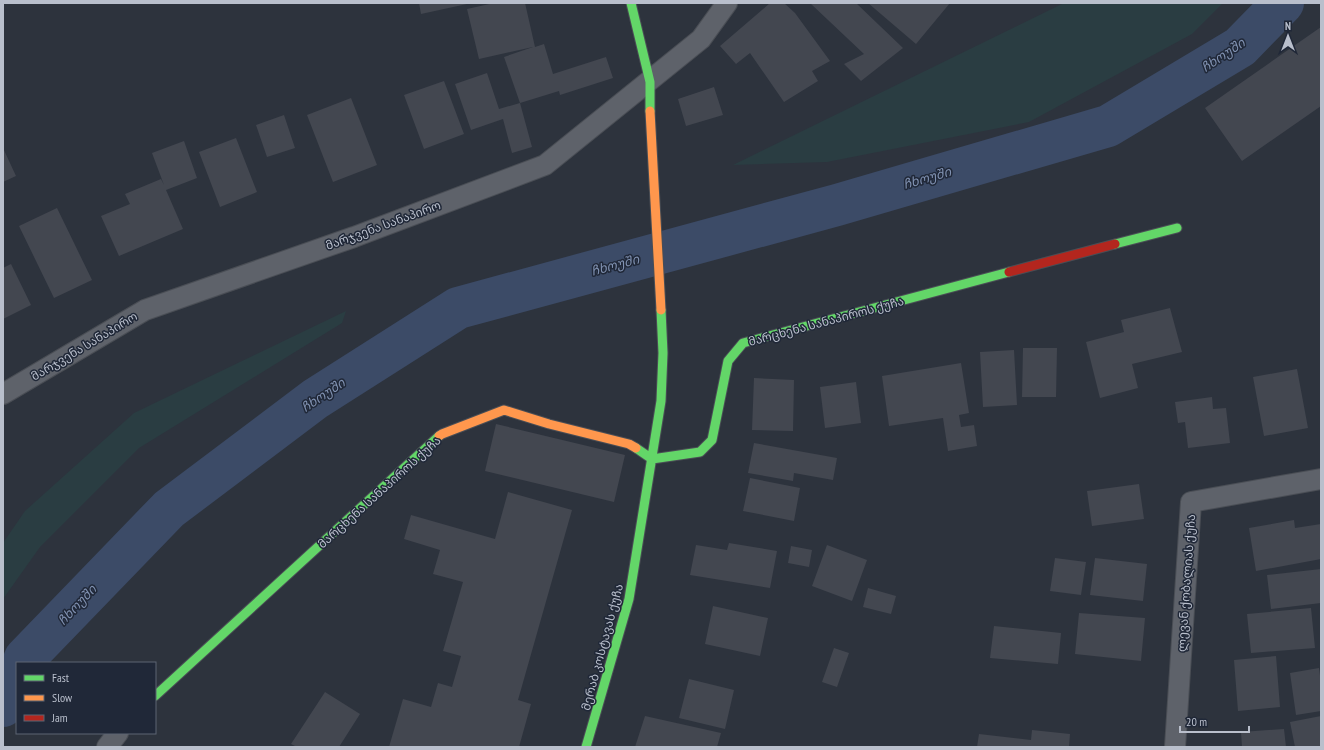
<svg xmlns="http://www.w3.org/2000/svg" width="1324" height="750" font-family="'PT Sans Narrow','Noto Sans Georgian',sans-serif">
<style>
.green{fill:#2a3d42}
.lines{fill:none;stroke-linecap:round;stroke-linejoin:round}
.river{stroke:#3c4b67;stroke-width:42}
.building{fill:#434750}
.street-casing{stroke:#4a4e55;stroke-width:22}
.fast-casing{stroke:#4a4e55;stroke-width:11}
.slow-casing{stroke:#4a4e55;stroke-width:11}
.jam-casing{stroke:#4a4e55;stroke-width:11}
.street{stroke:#5e626a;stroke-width:20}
.fast{stroke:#63d668;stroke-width:9}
.slow{stroke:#ff974d;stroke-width:9}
.jam{stroke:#b3261e;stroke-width:9}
.labels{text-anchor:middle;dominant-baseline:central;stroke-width:3;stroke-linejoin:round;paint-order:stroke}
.street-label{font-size:12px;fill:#b9bfcc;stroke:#202838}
.water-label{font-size:13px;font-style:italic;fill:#8192b2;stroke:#202838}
</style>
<rect width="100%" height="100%" fill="#2d333d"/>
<path class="green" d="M1064,3H1223L1192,34L1029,122L827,162L733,165Z
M346,311L342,323L139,448L40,547L3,599V543L25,511L134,413Z"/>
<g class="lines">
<path class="river" d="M23,663L25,658L169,509L315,399L458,308L837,205L1108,126L1240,47L1283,3
M3,706L17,676"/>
</g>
<path class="building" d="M419,3H467V4L421,14Z
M494,3H525L535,47L544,44L553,74L606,57L613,78L560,95L559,91L520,103L532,147L512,153L503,119L471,130L455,84L487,73L499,109L520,103L504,57L533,47L479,59L467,9Z
M770,3H784L795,13L830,61L812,71L818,81L784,102L750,53L736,64L720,46Z
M810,3H856L903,48L861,81L844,64L864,54Z
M868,3H950L916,44Z
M1321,27V106L1242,161L1205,108Z
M444,81L464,134L424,149L404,95Z
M714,87L723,115L686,126L678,99Z
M351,98L377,165L333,182L307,115Z
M284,115L295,148L267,157L256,125Z
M236,138L257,192L220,207L199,152Z
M184,141L197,178L166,190L183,229L119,256L101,216L130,204L125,194L161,179L164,185L152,153Z
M3,148L16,176L3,182Z
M57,208L92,280L54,298L19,226Z
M11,264L31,305L3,319V268Z
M1170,308L1182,352L1132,364L1138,388L1100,398L1086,342L1124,332L1121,320Z
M1023,348H1057L1056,397H1022Z
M1014,350L1017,405L983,407L980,352Z
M961,363L969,413L959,415L961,427L974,425L977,446L948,451L943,418L889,426L882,376Z
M1297,369L1308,428L1264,436L1253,377Z
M754,378L794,380L793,431L752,430Z
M856,382L861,423L825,428L820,387Z
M1212,397L1213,409L1226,408L1230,443L1188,448L1185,422L1178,423L1175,402Z
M496,424L625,455L614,502L485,471Z
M754,443L837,458L833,480L794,473L793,481L748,473Z
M750,478L800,488L794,521L743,511Z
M1139,484L1144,519L1092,526L1087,491Z
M508,492L572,510L518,700L531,704L519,747H389L403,699L431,707L438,683L452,687L461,656L443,651L463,582L433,574L440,550L404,539L411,515L495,539Z
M1294,520L1295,528L1321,524V559L1256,571L1249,528Z
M729,543L777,551L770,588L690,575L696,545L727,550Z
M827,545L867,560L852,601L812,586Z
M791,546L812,550L809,567L788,563Z
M1055,558L1086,562L1081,595L1050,591Z
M1095,558L1147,564L1143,601L1090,595Z
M1321,569V603L1271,609L1267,575Z
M868,588L896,596L891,614L863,607Z
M713,606L768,618L760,656L705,644Z
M1311,608L1315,648L1251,653L1247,614Z
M1079,613L1145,618L1141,661L1075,654Z
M994,626L1061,633L1058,664L990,658Z
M834,648L849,653L837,687L822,682Z
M1276,656L1280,707L1238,711L1234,660Z
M1319,668L1321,683V711L1296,715L1290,673Z
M689,679L734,690L725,729L679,718Z
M325,692L360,714L339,747H297L291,744Z
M645,716L721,733L717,747H635Z
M1321,716V747H1295L1290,722Z
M1284,729L1286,747H1242L1241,732Z
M1032,730L1070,734L1069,747H977L979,734L1031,740Z"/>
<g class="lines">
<defs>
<path id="street" d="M3,394L145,310L354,237L545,165L701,39L727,3
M107,747L118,733
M1175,747L1191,502L1321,479"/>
<path id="fast" d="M631,3L650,82V111
M1115,244L1177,228
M636,448L652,459L700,452L712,440L728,361L743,343L1009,272
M155,696L439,436
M586,747L629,599L661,401L663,353L661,310"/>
<path id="slow" d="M650,111L661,310
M439,436L442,434L504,410L549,424L629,444L636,448"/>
<path id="jam" d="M1009,272L1115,244"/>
</defs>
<use href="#street" class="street-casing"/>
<use href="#fast" class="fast-casing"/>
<use href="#slow" class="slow-casing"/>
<use href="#jam" class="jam-casing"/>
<use href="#street" class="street"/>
<use href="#fast" class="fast"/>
<use href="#slow" class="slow"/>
<use href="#jam" class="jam"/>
</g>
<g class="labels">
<g class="street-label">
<text transform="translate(383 225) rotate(-20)">მარჯვენა სანაპირო</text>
<text transform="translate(826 321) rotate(-15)">მარცხენა სანაპიროს ქუჩა</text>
<text transform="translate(84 346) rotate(-31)">მარჯვენა სანაპირო</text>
<text transform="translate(379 492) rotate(-42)">მარცხენა სანაპიროს ქუჩა</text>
<text transform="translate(1186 583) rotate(-86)">ლევან ქობალიას ქუჩა</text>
<text transform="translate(602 647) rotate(-75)">მერაბ კოსტავას ქუჩა</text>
</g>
<g class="water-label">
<text transform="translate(1223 55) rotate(-34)">ჩხოუში</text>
<text transform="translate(927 178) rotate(-16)">ჩხოუში</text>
<text transform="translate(615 265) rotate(-15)">ჩხოუში</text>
<text transform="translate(323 395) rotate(-34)">ჩხოუში</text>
<text transform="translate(77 605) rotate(-47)">ჩხოუში</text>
</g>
</g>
<rect width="1324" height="750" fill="none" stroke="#b9bfcc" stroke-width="8"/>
<rect x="16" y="662" width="140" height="72" fill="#202838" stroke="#5d6473"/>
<rect x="24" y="675" width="20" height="6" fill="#63d668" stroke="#5d6473"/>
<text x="52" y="682" font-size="12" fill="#b9bfcc">Fast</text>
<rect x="24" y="695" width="20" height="6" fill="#ff974d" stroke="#5d6473"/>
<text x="52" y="702" font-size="12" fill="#b9bfcc">Slow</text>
<rect x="24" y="715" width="20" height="6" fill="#b3261e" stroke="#5d6473"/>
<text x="52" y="722" font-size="12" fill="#b9bfcc">Jam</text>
<g transform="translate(1288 36)" stroke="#202838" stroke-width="3" paint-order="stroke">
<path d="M0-3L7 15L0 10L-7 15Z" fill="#b9bfcc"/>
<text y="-6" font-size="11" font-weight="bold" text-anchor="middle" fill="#b9bfcc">N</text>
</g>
<path d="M1180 726v6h69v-6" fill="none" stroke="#b9bfcc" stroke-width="2"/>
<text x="1186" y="726" font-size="12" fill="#b9bfcc" stroke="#202838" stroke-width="3" paint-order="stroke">20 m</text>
</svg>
